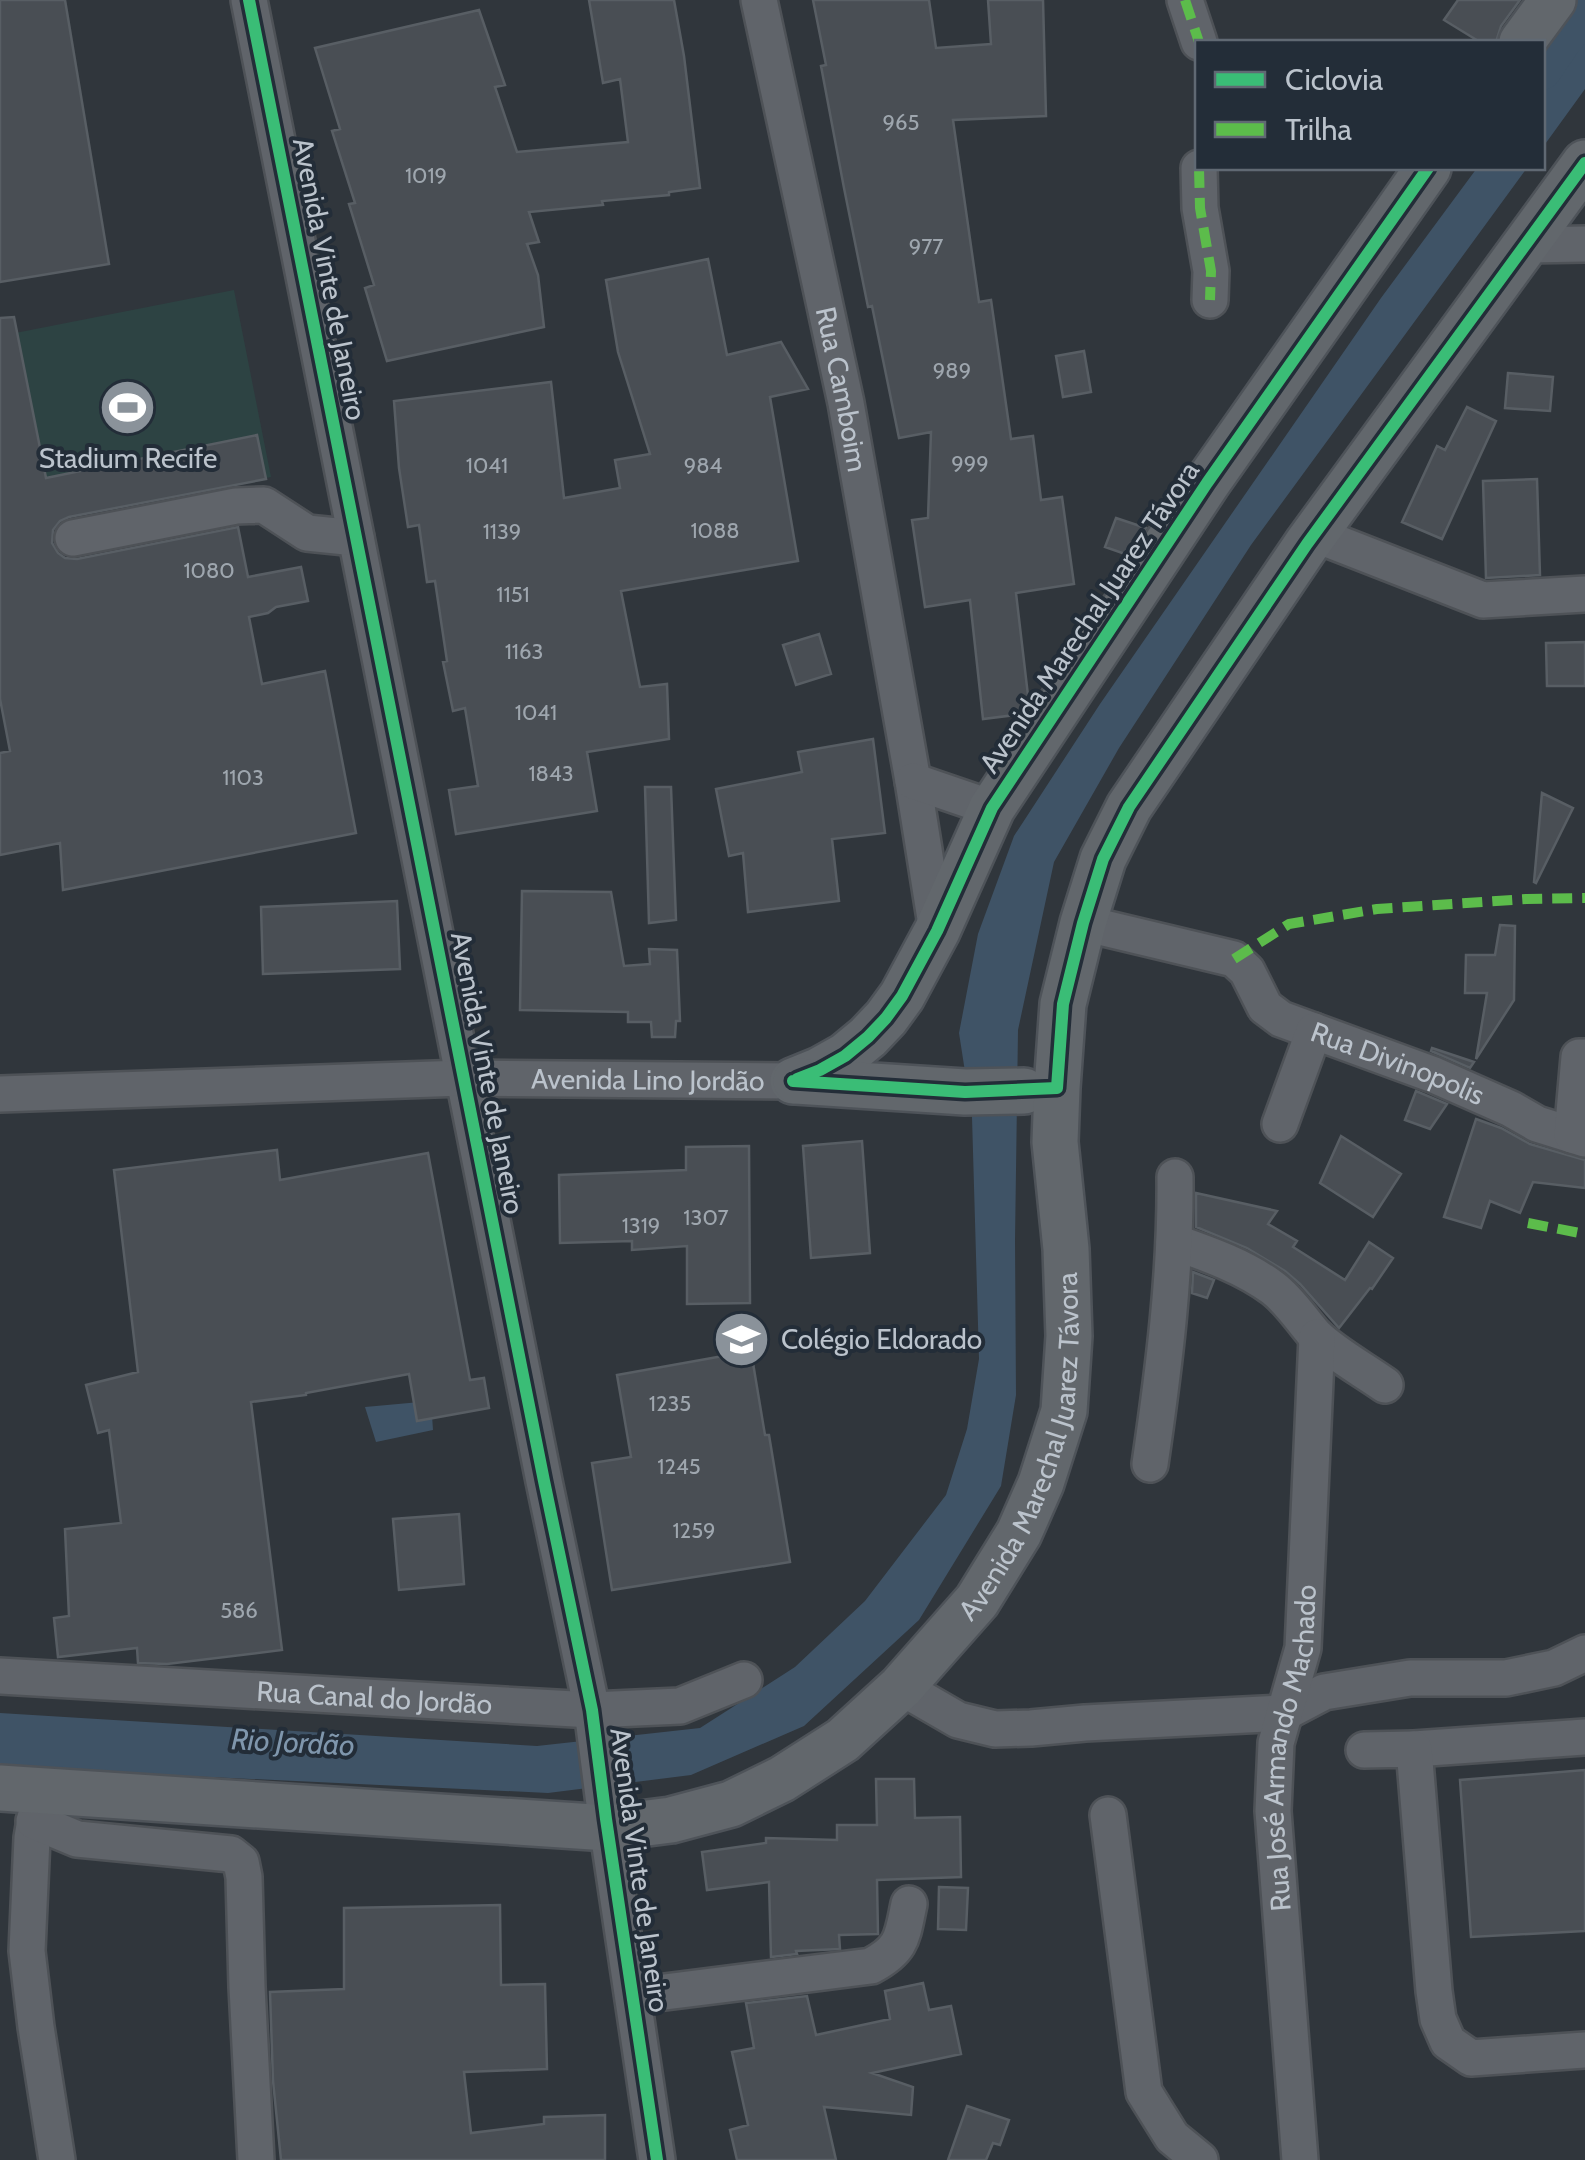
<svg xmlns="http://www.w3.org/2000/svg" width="1585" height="2160" font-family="Cabin,sans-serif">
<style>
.green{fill:#2d4343}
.water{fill:#3f5366}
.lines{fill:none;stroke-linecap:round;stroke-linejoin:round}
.canal{stroke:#3f5366;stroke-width:38}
.building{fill:#494e54;stroke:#585e64;stroke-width:2.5}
.minor-casing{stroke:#4e5257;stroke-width:40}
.major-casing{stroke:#4e5359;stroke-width:50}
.minor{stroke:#60646a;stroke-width:35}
.major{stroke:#62676c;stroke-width:45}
.quiet{stroke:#5cbc4b;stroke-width:10;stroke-dasharray:20 10;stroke-linecap:butt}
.cycleway-casing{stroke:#232d38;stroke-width:19}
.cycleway{stroke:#3abd76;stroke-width:12}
.labels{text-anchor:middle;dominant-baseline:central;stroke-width:8;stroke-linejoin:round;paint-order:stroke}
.number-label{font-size:22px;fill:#9ea6ae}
.street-label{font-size:28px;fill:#bbc3cc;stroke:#232d38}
.poi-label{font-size:28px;fill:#bbc3cc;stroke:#232d38}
.water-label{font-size:30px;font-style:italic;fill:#7f96ac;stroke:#232d38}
</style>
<rect width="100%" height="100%" fill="#30363c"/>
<path class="green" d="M234,290L271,477L0,531V336Z"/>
<path class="water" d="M1585,20V89L1543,147V78Z
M1477,168H1527L1251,545L1119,748L1054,862L1018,1030L1015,1240L1016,1395L1001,1486L919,1620L804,1726L691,1775L548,1793L0,1767V1713L537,1746L700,1728L795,1667L865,1601L946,1495L967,1429L979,1359L972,1117L959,1033L978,934L1014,836L1100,704L1381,298Z
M431,1401L433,1430L376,1442L365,1407Z"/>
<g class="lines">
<path class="canal" d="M1542,71L1563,40L1585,15"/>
</g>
<path class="building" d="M0,0H65L109,264L0,282Z
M589,0H674L684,56L700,188L669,192V195L602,201L603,205L529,212L539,242L527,244L538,275L544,327L387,361L365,288L374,285L349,204L355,203L332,131L340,129L315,48L479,10L505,85L495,87L517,152L628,142L620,79L603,83Z
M813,0H929L936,48L991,44L988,0H1043L1046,116L953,120L979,302L991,300L1011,439L1033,436L1041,500L1062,497L1074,584L1016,593L1029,704L1023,714L983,719L970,600L925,607L912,520L928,518L931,432L899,438L872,306L868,307L844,188L821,66L826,65Z
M1458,0H1520L1501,26L1496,42H1480L1444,20Z
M708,259L727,355L781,342L808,389L770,397L798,561L621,591L640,687L667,684L669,739L587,752L597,811L456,834L449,790L478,786L465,708L453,711L443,662L447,661L435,581L427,582L419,525L408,527L399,468L394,401L551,382L564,498L620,488L615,460L650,454L618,352L606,280Z
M14,317L46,478L257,435L266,479L69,517L60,521L53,530L52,543L58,553L65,558L77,559L238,527L248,577L301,567L308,601L276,607L268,613L249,617L262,684L325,671L356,833L63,890L60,843L0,855V753L10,751L0,699V318Z
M1084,351L1091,392L1063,397L1056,356Z
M1508,373L1553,377L1550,411L1505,408Z
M1467,407L1496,421L1442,539L1402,522L1437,446L1445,450Z
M1537,479L1540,575L1486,578L1483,481Z
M1116,518L1146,528L1128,555L1105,547Z
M819,634L831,674L796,685L783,645Z
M1585,642V686H1547L1546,643Z
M873,739L885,833L832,839L839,901L748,912L743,853L729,856L716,789L802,772L798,752Z
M645,787H671L676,920L649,923Z
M1542,793L1573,808L1536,883L1534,882Z
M522,891L611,892L624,966L650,964L649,949L677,950L680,1021H676L675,1037H652L651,1022H628V1012L520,1010Z
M397,901L400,969L263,974L261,907Z
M1500,925L1515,926L1514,1000L1476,1059L1487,993H1465L1466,955H1495Z
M1432,1048L1474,1062L1470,1068L1431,1051Z
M1416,1091L1447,1104L1430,1129L1405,1120Z
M1476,1119L1501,1128L1530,1144L1585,1160V1188L1533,1182L1520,1213L1490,1201L1481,1228L1444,1217Z
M1341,1136L1401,1174L1373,1217L1320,1183Z
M862,1141L870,1253L811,1258L803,1146Z
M749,1146L750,1303L687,1304V1246L632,1250V1241L560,1243L559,1175L686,1170V1147Z
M277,1150L280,1180L428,1153L470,1380L484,1378L489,1408L417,1421L409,1374L306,1393V1395L251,1402L282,1650L167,1664L138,1663L137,1648L58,1657L54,1618L69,1616L65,1529L121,1523L109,1430L98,1433L86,1385L138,1372L114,1170Z
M1196,1193L1277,1211L1268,1224L1297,1241L1293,1247L1345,1280L1369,1242L1393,1258L1372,1289L1370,1288L1339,1328L1300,1284L1285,1271L1247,1248L1196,1227Z
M1193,1272L1214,1280L1207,1298L1192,1293Z
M751,1351L765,1435H769L790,1562L612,1590L592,1463L631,1457L617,1375Z
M459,1514L464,1584L399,1590L393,1519Z
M1585,1770V1931L1471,1937L1460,1780Z
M876,1779H914L915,1818L960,1817L961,1877L877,1880L878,1934L839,1935L840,1949L796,1951L797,1954L771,1957L769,1882L707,1890L702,1852L766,1843V1838L837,1840V1825H877Z
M939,1887L968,1888L966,1930L938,1929Z
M500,1905L501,1985L545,1984L547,2069L464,2072L471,2133L544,2124V2117L605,2115V2160H281L273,2081L270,1992L344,1989V1908Z
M923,1983L929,2010L951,2006L961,2054L872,2073L913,2087L911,2115L824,2107L836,2160H737L730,2130L748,2125L732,2052L754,2048L746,2003L807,1996L816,2035L890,2019L885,1991Z
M967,2106L1009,2120L1000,2145L993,2143L986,2160H948Z"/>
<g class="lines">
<defs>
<g id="minor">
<path d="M249,0L544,1481L592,1710L606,1819L657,2160"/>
<path id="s1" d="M759,0L846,403L913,781L937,931"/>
<path d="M1185,0L1199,42"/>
<path d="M1199,168L1200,208L1211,271L1210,300"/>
<path d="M1527,245L1585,244"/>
<path d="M1314,534L1483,600L1585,594"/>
<path d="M73,538L236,506L264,505L307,533L356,538"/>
<path d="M913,781L992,808"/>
<path id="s2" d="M1083,923L1234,959L1247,971L1265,1007L1281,1019L1434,1075L1511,1109L1537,1124L1585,1139"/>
<path id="s3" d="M0,1094L463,1078L793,1081"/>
<path d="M1280,1124L1314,1031"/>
<path d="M1572,1135L1579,1057H1585"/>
<path d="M1174,1242C1208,1254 1243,1266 1273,1288C1290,1301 1301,1319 1315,1335C1333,1353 1364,1370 1385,1385"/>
<path d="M1150,1464C1164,1368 1176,1273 1175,1177"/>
<path id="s4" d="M0,1676L592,1710L680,1706L744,1680"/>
<path d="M901,1687L958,1720L995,1729L1031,1728L1085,1723L1284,1713L1324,1692L1410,1678H1506L1554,1668L1585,1653"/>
<path d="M1414,1749L1585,1737"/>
<path d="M1364,1750L1414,1749L1434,1991L1438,2019L1448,2042L1471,2058L1585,2050"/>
<path d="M38,1802L32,1838L27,1951L36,2027L57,2160"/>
<path d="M1108,1815L1144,2092L1172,2137L1200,2160"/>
<path d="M34,1821L77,1839L231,1854L241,1862L244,1877L247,1987L256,2160"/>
<path d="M633,1996L871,1966C903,1949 902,1937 909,1904"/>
<path id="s5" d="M1300,2160L1273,1811L1276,1743L1303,1648L1317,1337"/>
</g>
<g id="major">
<path d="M1522,42L1553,0"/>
<path d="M793,1081L820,1070L845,1056L868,1037L886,1018L902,996L937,931L992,808L1207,483L1428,168"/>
<path d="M796,1081L965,1092L1024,1091"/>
<path id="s6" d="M0,1788L608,1828L671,1820L731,1804L782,1779L843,1740L901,1687L977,1601L1019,1533L1041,1483L1064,1411L1069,1336L1066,1249L1055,1142L1057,1088L1063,1004L1083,923L1103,859L1129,807L1307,544L1585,163"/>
</g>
</defs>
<use href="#minor" class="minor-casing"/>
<use href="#major" class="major-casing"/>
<use href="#minor" class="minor"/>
<use href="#major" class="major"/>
<path class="quiet" d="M1185,0L1199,42
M1199,168L1200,208L1211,271L1210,300
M1234,959L1289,924L1377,909L1526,899L1585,898
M1528,1223L1585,1234"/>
<defs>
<path id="cycleway" d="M249,0L544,1481L592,1710L606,1819L657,2160
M797,1079L820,1070L845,1056L868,1037L886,1018L902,996L937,931L992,808L1207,483L1428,168
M793,1081L965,1092L1057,1088L1063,1004L1083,923L1103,859L1129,807L1307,544L1585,163"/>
</defs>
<use href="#cycleway" class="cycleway-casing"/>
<use href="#cycleway" class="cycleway"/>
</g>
<defs>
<symbol id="stadium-disc" viewBox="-11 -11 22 22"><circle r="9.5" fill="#8a929a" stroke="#232d38"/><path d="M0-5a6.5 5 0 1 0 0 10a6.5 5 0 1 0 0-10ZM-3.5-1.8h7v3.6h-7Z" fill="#fff"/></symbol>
<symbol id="school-disc" viewBox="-11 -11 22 22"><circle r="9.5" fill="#8a929a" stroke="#232d38"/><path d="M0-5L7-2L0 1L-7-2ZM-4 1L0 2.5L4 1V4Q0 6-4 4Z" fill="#fff"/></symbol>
</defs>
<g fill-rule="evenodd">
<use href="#stadium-disc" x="96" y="376" width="63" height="63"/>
<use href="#school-disc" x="710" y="1308" width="63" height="63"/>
</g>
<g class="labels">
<g class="number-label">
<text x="901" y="122">965</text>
<text x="426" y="175">1019</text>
<text x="926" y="246">977</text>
<text x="952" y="370">989</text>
<text x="970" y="463">999</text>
<text x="487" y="465">1041</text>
<text x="703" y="465">984</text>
<text x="715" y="530">1088</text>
<text x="502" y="531">1139</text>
<text x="209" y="570">1080</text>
<text x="513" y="594">1151</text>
<text x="524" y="651">1163</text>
<text x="536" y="712">1041</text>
<text x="551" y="773">1843</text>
<text x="243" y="777">1103</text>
<text x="706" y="1217">1307</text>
<text x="641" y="1225">1319</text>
<text x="670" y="1403">1235</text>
<text x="679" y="1466">1245</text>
<text x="694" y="1530">1259</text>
<text x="239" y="1610">586</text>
</g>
<g class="street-label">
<text transform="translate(330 279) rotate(79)">Avenida Vinte de Janeiro</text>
<text stroke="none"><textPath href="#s1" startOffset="398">Rua Camboim</textPath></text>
<text transform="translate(1089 617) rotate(-56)">Avenida Marechal Juarez Távora</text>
<text stroke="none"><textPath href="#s2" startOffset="358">Rua Divinopolis</textPath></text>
<text transform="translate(488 1073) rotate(79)">Avenida Vinte de Janeiro</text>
<text stroke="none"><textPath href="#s3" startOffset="648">Avenida Lino Jordão</textPath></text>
<text stroke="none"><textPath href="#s6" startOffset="1222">Avenida Marechal Juarez Távora</textPath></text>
<text stroke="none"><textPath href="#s4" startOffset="375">Rua Canal do Jordão</textPath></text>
<text stroke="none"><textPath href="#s5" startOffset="415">Rua José Armando Machado</textPath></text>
<text transform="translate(640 1870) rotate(82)">Avenida Vinte de Janeiro</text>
</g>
<g class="poi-label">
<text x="128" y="458">Stadium Recife</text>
<text x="781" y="1339" text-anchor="start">Colégio Eldorado</text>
</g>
<g class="water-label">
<text transform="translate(293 1742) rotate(3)">Rio Jordão</text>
</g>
</g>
<rect x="1195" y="40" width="350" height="130" fill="#232d38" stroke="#606973" stroke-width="2.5"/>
<rect x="1215" y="72" width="50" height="15" fill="#3abd76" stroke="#606973" stroke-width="2.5"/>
<text x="1285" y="90" font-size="30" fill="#bbc3cc">Ciclovia</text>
<rect x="1215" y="122" width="50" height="15" fill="#5cbc4b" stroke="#606973" stroke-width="2.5"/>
<text x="1285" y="140" font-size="30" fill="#bbc3cc">Trilha</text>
</svg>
